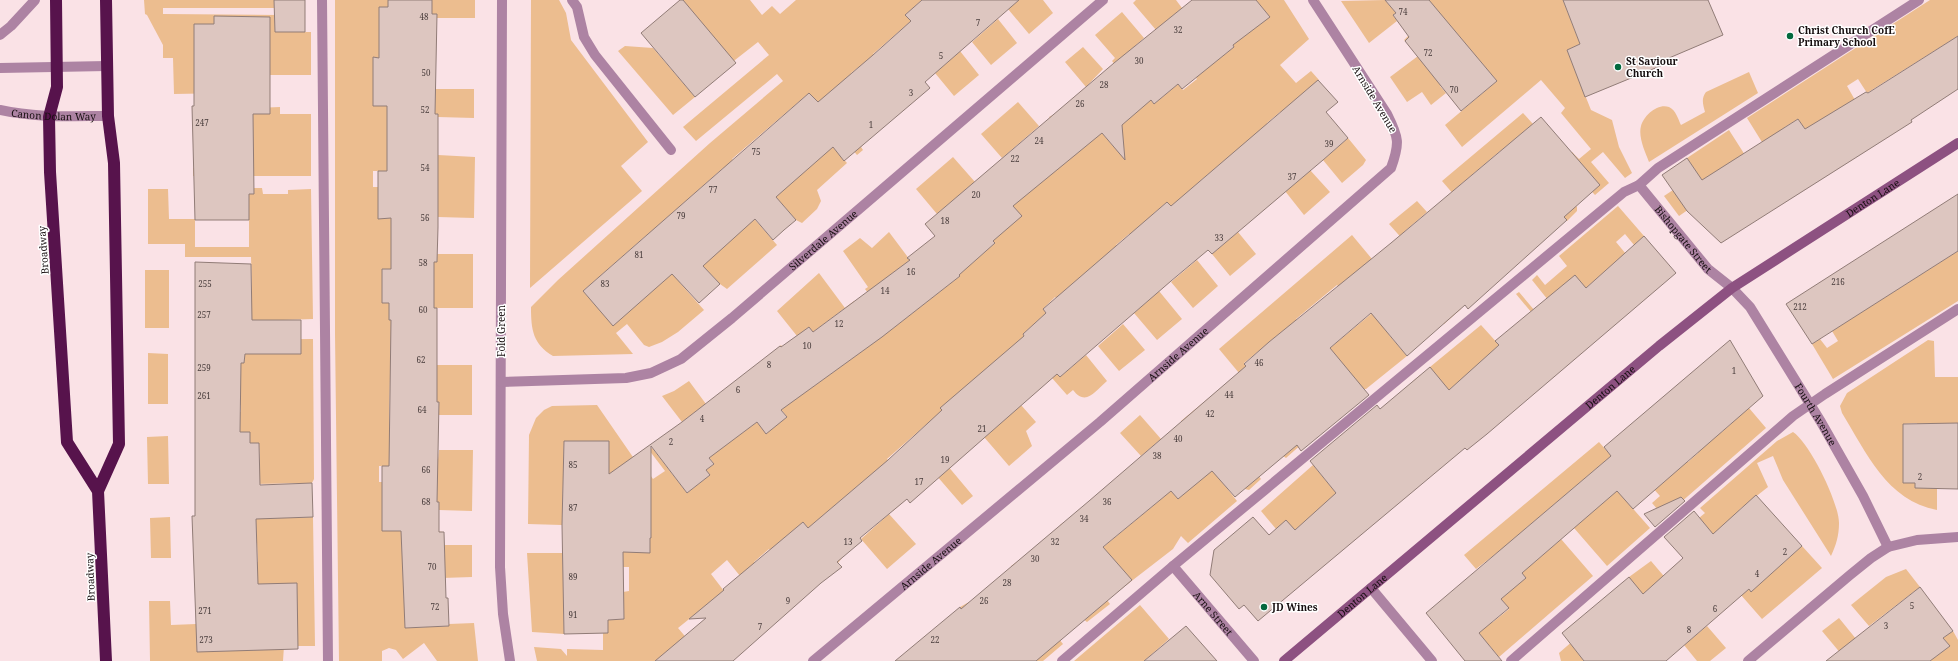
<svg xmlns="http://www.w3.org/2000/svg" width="1958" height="661" font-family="'Noto Serif',serif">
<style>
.green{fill:#ecbd8f;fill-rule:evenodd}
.building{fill:#ddc6c0;stroke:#917c77}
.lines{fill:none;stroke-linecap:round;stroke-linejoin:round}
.lane{stroke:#ad83a3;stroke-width:10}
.street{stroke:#ad83a3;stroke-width:10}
.secondary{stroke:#8d5181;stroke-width:10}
.highway{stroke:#57134c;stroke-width:12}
.poi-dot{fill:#03693e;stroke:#fff;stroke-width:1.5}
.labels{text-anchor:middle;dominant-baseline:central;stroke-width:3;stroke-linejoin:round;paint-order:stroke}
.number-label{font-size:8px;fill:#483c3b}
.poi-label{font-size:10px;font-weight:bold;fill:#160e0f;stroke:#fff;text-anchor:start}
.street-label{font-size:10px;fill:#160e0f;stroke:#fff}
</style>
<rect width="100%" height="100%" fill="#fae2e6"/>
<path class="green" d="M144,0H274V8H163V14L278,15V32H311V75H234L214,24L194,25V86L229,93L174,94L173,58H163V45L147,15L145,14Z
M335,0H388V7H379V23L391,38H437L436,43L382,58H373V106H387L391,171H373V187H378V218H391V269H382V303H389L407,320L391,338L389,418L392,466H379V482H391V519H382V531H444L418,533L405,628L449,626V624L474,623L478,661H437L424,643L403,659L396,650L389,648L382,651V661H339L335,334Z
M432,0H475V18H437V14H432Z
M531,0H559L566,13L571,40L648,142L621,166L642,191L530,288Z
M681,0H750L762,15L772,6L780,14L796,0H922L905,15L911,21L873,54L879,61L863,64L851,73L864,144L861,147L863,150L857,155L841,136L831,145L847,163L817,190L821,201L817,209L802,223L796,220L774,195L751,215L777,245L727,289L720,284L701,264L680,283L704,310L678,332L662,342L649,347L644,345L627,324L616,333L633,354L553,356C533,344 531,330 531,307L558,280L710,143L783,81L777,74L696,141L683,127L769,55L758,42L735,60L730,68ZM809,93L839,127L761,193L732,159ZM723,168L754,203L660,224ZM649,233L679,267L613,325L583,291Z
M1019,0H1043L1053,13L1029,34L1008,9Z
M1136,0H1176L1182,8L1156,30L1133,3Z
M1256,0H1284L1309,39L1280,65L1296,83L1311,71L1319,80L1305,92L1285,117L1280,112L1267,123L1271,128L1212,179L1208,174L1195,186L1175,211L1167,202L1154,213L1134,239L1129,234L1116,245L1120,250L1061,303L1055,297L1043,309L1046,313L1023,334L1060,377L1086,355L1107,381C1095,391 1086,407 1073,390L1067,395L1052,378L941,408L973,446L929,422L887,459L902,475L906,499L893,511L866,479L813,524L842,558L838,563L803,522L779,560L769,549L754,562L763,573L754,593L727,560L711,574L724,591L678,628L706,661H537L534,647L561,649L567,656V649L603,650V633H608V620L624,619L623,592L629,591V567H611V552L651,538V524L609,484V441H564L562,525L528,524L529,435L536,418L544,410L552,406L597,405L635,460L638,458L653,479L665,471L649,450L652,448L687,493L710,475L706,470L714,464L709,457L757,422L766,433L787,417L778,405L808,382L780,346L781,345L814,386L872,344L845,308L813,332L797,336L777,311L819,273L845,308L854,301L872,324L892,329L960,276L931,239L971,264L995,243L985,231V174L1067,137L1049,117L1053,115L1102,133L1113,146H1118L1113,124L1147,102L1112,61L1115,58L1095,35L1122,12L1144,38L1118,61L1154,104L1178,84L1183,90L1197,79L1191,72L1224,55L1234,47L1229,40L1269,17Z
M1385,0L1396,13L1393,15L1397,21L1369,43L1341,1Z
M1429,0H1563L1580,44L1567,50L1591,110L1612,120L1619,147L1632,173L1625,178L1603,152L1591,162L1609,183L1595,195L1571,169L1556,182L1577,207V211L1567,221L1550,201L1443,287L1461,309L1444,324L1413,308L1433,333L1417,346L1399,326L1389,335L1407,356L1366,389H1364L1286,458L1283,456L1244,457L1261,479L1249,490L1245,489L1228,469L1218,477L1237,501L1188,543L1181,536L1173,549L1107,600L1110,604L1087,622L1083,619H1043L1063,644L1043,661H1031L996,650L960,607L969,602L1005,646L1041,602L1011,566L1018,561L1048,596L1090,560L1060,525L1064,522L1095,554L1166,495L1138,463L1144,459L1178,499L1217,464L1181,421L1239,373L1219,349L1352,235L1372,259L1405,242L1389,224L1417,201L1427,212L1405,231L1434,265L1480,225L1442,181L1523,113L1533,124L1511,143L1541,178L1572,152L1579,159L1591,149L1561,113L1565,108L1541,80L1462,147L1445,125L1497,81L1466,45L1405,41L1404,40L1409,35ZM1500,151L1536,193L1488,218L1460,185ZM1337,285L1343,292L1349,287L1371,314L1324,353L1296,319ZM1284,330L1312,362L1272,396L1244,363Z
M1930,0H1958V36L1867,93L1858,79L1847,86L1855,100L1806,131L1798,119L1785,127L1770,155L1747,118Z
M998,19L1017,43L991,65L972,42Z
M625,46L653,48L695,97L673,115L618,51Z
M1083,47L1103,69L1086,87L1065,62Z
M960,51L979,75L954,96L935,73Z
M1418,56L1443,83L1440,86L1446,93L1431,105L1422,92L1407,102L1390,77Z
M1749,72L1758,93L1649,162C1645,152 1638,137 1641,126C1644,115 1658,103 1669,107C1676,110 1678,119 1681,125L1705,112C1703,104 1701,99 1706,92Z
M433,89H474V118L438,117V114H433Z
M1018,102L1039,126L1002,158L981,134Z
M280,107V114H311V176H193V168L250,167L244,116L256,108Z
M1729,130L1752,166L1679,216L1664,196L1697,174L1687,158Z
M1348,138L1366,160L1363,165L1342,183L1323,160Z
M438,155L475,157L474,218L438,217Z
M953,157L975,182L937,214L916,189Z
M1310,170L1330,192L1304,215L1285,191Z
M240,188H262L263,194H288V190L311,189L313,319L283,320L264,327H240L244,298L252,292L251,257H185V244H148V189H168L169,219H195V247H249V219L234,218Z
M1618,206L1644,236L1634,245L1625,234L1616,242L1626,254L1542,325L1516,294L1519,292L1535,311L1548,300L1532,280L1537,275L1545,285L1567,266L1559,256Z
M889,232L910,260L868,293L865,289L868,287L843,251L860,238L872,248Z
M1238,232L1256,254L1230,276L1212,254Z
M1958,251V301L1833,379L1812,344L1820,339L1827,348L1838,341L1832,331Z
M437,254H473V308H434V262Z
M1197,260L1218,286L1193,308L1171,282Z
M145,270H169V328H145Z
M1159,291L1182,319L1157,340L1134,313Z
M1123,324L1145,350L1119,371L1098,346Z
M1481,325L1500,346L1449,390L1410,384L1420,375L1430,386V367Z
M313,339L314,479L312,483L254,484L235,460H260L259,443H250V432H212V412H241V405H237V363H244L245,349L215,340ZM275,342H301V354H274Z
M1928,340L1934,341L1935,377H1958V425L1917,430V423L1903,424V483H1937V510C1887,501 1866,452 1842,413L1840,406L1847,393Z
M148,353L168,354V404H148Z
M432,365H472V415H438L432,402Z
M689,381L706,404L682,422L662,396L674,391Z
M1021,405L1036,422L1026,431L1032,446L1009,466L984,437Z
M1749,408L1766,428L1664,517L1652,503L1660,496L1642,476L1675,448L1688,462L1698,453L1687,441L1722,432L1731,424L1722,414Z
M1140,415L1161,439L1141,456L1120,433Z
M1793,432C1810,443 1839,503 1839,523C1839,536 1836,545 1831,556L1783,480L1773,456L1757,463L1768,487L1740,509L1717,554L1751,591L1802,546L1822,568L1762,619L1705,554L1719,541L1699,518L1705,513L1700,508L1777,441Z
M168,436L169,484H148L147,437Z
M1599,442L1642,491L1628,503L1650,528L1607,566L1574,528L1604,462L1510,542L1530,566L1561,539L1593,576L1499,657L1488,644L1455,634L1493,622L1509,609L1501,599L1502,549L1476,569L1464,555Z
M439,450H473L472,511L439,510V502H435L436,459H438Z
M947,465L973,496L962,505L936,475Z
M1313,465L1337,494L1295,530L1276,529L1261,511Z
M249,514L282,518L313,517L315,646H284L283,661H150L149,601H170L171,625L196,624L240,563L258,562L257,543H239Z
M889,514L916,544L887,569L861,539Z
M170,517L171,558H151L150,518Z
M444,545H472V577L442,578L441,556L445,555Z
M527,553H563L564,634L532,632Z
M1651,561L1674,588L1584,661H1561L1559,653L1590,626L1629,577Z
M1906,569L1920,587L1869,626L1851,605L1886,577Z
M1140,605L1169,639L1144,661H1074Z
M1839,618L1874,661H1847L1822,631Z
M1707,626L1726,648L1710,661H1697L1684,645Z
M1953,631L1958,640V661H1913L1934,658L1950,646L1943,638Z"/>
<path class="building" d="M274,0H305V32H275Z
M388,0H432V14H437L435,114H438V227L437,262H434V308H437V402H439L437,502H439V532H444L446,598H448L449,626L405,628L401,531H382V466H389L391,320H389V303H382V269H391V218L378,219V171H387V106H373V57L379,58V7H388Z
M680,0H683L736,63L695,97L641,33Z
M922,0H1019L925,82L930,88L844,161L833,147L776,197L796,220L784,230L773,240L755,219L703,266L720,284L699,303L672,274L613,326L583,291L809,93L818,102L873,55L911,21L905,15Z
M1192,0H1256L1270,17L1233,45L1234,47L1182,89L1178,84L1154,104L1151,100L1122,125L1125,160L1102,133L1013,206L1022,216L993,241L995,243L959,275L960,276L882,337L781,410L787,417L766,434L757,422L709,458L714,464L706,470L710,475L687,493L651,446V538H650V553L623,552L624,619L608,620V633L564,634L562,525L564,441H609V474L682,422L780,346L781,347L809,327L813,332L910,260L907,258L935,236L925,224L1114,63Z
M1385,0H1429L1497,81L1461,111L1405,41L1409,37L1393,15L1396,13Z
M1563,0H1708L1723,35L1669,58L1670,62L1585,97L1567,50L1580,44Z
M214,16L270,17V114H253L254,194H249V220H195L192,106H194V24H214Z
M1958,36V89L1911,120L1912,122L1721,243L1687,211L1662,175L1687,158L1702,180L1798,119L1805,129L1866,92L1868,93Z
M1318,80L1338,102L1326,112L1348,138L1323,160L1212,254L1208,250L1171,281L1060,377L1057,374L910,503L907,499L860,538L862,541L837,562L842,567L821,583L733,661H655L706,618L689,619L724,590L723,589L803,522L808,528L888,460L942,410L940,408L1024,336L1023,334L1046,313L1043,309L1167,202L1171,206Z
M1541,117L1600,185L1564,217L1567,220L1468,309L1465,305L1407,356L1371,313L1330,348L1369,395L1301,451L1297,445L1235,497L1212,471L1178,499L1171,491L1103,547L1132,580L1036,661H895L960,607L961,609L1089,501L1246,366L1244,364L1269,342L1391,243Z
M1958,194V251L1812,344L1786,304Z
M1644,236L1676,273L1487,434L1467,450L1465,448L1258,621L1244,605L1239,609L1210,575L1214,550L1253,517L1269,535L1286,520L1295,530L1336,493L1310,461L1377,405L1380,409L1430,367L1449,390L1499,345L1495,341L1575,275L1586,288Z
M195,262L251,264L252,320H301V354H245L244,363H241L240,432H250V443H259L260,485L312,483L313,517L256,519L258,584L297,583L298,649L197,652L192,516H195Z
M1730,340L1763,396L1633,509L1617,491L1522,573L1526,578L1501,599L1509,608L1479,633L1502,661H1465L1426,613L1611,456L1604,447Z
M1958,423V489L1915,488V483H1903V424Z
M1756,495L1802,546L1751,592L1749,589L1666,661H1584L1562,633L1629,577L1643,594L1683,558L1664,537L1694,511L1713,534Z
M1681,497L1685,501L1655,527L1644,514Z
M1920,587L1953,631L1943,638L1950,646L1930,661H1826Z
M1186,626L1217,661H1144Z"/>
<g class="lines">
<g class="lane">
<path d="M322,0L328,661"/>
<path id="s1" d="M1639,185L1708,269L1732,288"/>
<path id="s2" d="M1173,566L1254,661"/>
<path d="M1371,588L1432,661"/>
<path d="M1062,661L1173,566L1624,192L1639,185L1658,168L1919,0"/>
<path d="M1511,661L1793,416L1825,394L1958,309"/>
</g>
<g class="street">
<path d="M502,0L500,567L503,614L510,661"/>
<path d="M572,0L577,7L584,37L595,55L671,150"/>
<path d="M0,35L11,26L35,0"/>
<path d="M0,68L107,66"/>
<path id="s3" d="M0,110C36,118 71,116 108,116"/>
<path id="s4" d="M1732,288L1750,307L1821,422L1863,496L1888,547"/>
<path id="s5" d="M501,382L626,378L651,373L681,359L732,318L1103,0"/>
<path id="s6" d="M813,661L1100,422L1391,168C1400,143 1399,138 1387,114L1313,0"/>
<path d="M1748,661L1850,575L1871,558L1888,547L1917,540L1958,537"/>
</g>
<path class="secondary" id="s7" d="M1284,661L1659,346L1732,288L1958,143"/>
<path class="highway" d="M56,0L57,87L49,117L50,172L67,442L98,491L106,661
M98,491L119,444L114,163L108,116L106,0"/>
</g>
<g class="poi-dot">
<circle cx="1790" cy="36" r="4"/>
<circle cx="1618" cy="67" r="4"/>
<circle cx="1264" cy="607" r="4"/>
</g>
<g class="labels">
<g class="number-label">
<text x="1403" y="11">74</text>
<text x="424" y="16">48</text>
<text x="978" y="22">7</text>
<text x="1178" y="29">32</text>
<text x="1428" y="52">72</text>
<text x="941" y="55">5</text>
<text x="1139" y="60">30</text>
<text x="426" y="72">50</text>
<text x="1104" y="84">28</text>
<text x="1454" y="89">70</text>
<text x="911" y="92">3</text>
<text x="1080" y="103">26</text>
<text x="425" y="109">52</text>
<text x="202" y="122">247</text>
<text x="871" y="124">1</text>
<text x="1039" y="140">24</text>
<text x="1329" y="143">39</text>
<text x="756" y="151">75</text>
<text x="1015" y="158">22</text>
<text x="425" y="167">54</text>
<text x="1292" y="176">37</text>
<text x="713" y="189">77</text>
<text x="976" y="194">20</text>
<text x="681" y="215">79</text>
<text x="425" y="217">56</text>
<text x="945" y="220">18</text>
<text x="1219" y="237">33</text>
<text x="639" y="254">81</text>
<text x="423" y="262">58</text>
<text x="911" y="271">16</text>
<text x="1838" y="281">216</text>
<text x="205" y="283">255</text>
<text x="605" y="283">83</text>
<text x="885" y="290">14</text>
<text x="1800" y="306">212</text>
<text x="423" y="309">60</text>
<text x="204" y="314">257</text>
<text x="839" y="323">12</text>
<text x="807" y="345">10</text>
<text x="421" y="359">62</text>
<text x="1259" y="362">46</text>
<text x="769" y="364">8</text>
<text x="204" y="367">259</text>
<text x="1734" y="370">1</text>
<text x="738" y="389">6</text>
<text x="1229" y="394">44</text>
<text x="204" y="395">261</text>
<text x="422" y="409">64</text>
<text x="1210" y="413">42</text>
<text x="702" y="418">4</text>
<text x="982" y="428">21</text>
<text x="1178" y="438">40</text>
<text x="671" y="441">2</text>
<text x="1157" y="455">38</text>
<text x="945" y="459">19</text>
<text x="573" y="464">85</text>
<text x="426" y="469">66</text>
<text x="1920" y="476">2</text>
<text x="919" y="481">17</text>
<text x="426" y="501">68</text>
<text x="1107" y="501">36</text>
<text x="573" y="507">87</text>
<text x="1084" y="518">34</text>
<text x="848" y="541">13</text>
<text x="1055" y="541">32</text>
<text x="1785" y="551">2</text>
<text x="1035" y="558">30</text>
<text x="432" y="566">70</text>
<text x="1757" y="573">4</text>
<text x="573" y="576">89</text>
<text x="1007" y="582">28</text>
<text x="788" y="600">9</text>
<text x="984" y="600">26</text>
<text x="1912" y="605">5</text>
<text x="435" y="606">72</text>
<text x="1715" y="608">6</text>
<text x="205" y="610">271</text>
<text x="573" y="614">91</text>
<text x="1886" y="625">3</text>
<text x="760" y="626">7</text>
<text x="1689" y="629">8</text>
<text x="206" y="639">273</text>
<text x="935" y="639">22</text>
</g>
<g class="poi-label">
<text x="1798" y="30">Christ Church CofE<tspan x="1798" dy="12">Primary School</tspan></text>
<text x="1626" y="61">St Saviour<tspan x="1626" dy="12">Church</tspan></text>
<text x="1272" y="607">JD Wines</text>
</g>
<g class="street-label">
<text transform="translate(1375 99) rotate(59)">Arnside Avenue</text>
<text stroke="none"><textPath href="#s3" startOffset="54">Canon Dolan Way</textPath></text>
<text stroke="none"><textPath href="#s7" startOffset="750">Denton Lane</textPath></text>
<text stroke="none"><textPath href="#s1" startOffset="70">Bishopgate Street</textPath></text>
<text stroke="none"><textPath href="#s5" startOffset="369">Silverdale Avenue</textPath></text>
<text transform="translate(43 250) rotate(-94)">Broadway</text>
<text transform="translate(501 331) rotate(-90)">Fold Green</text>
<text stroke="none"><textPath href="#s6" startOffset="477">Arnside Avenue</textPath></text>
<text stroke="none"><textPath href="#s7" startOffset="426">Denton Lane</textPath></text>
<text stroke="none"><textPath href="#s4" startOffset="152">Fourth Avenue</textPath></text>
<text stroke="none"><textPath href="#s6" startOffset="153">Arnside Avenue</textPath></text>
<text transform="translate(90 577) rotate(-92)">Broadway</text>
<text stroke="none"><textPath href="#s7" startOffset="102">Denton Lane</textPath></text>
<text stroke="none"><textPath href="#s2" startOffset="62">Arne Street</textPath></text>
</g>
</g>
</svg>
